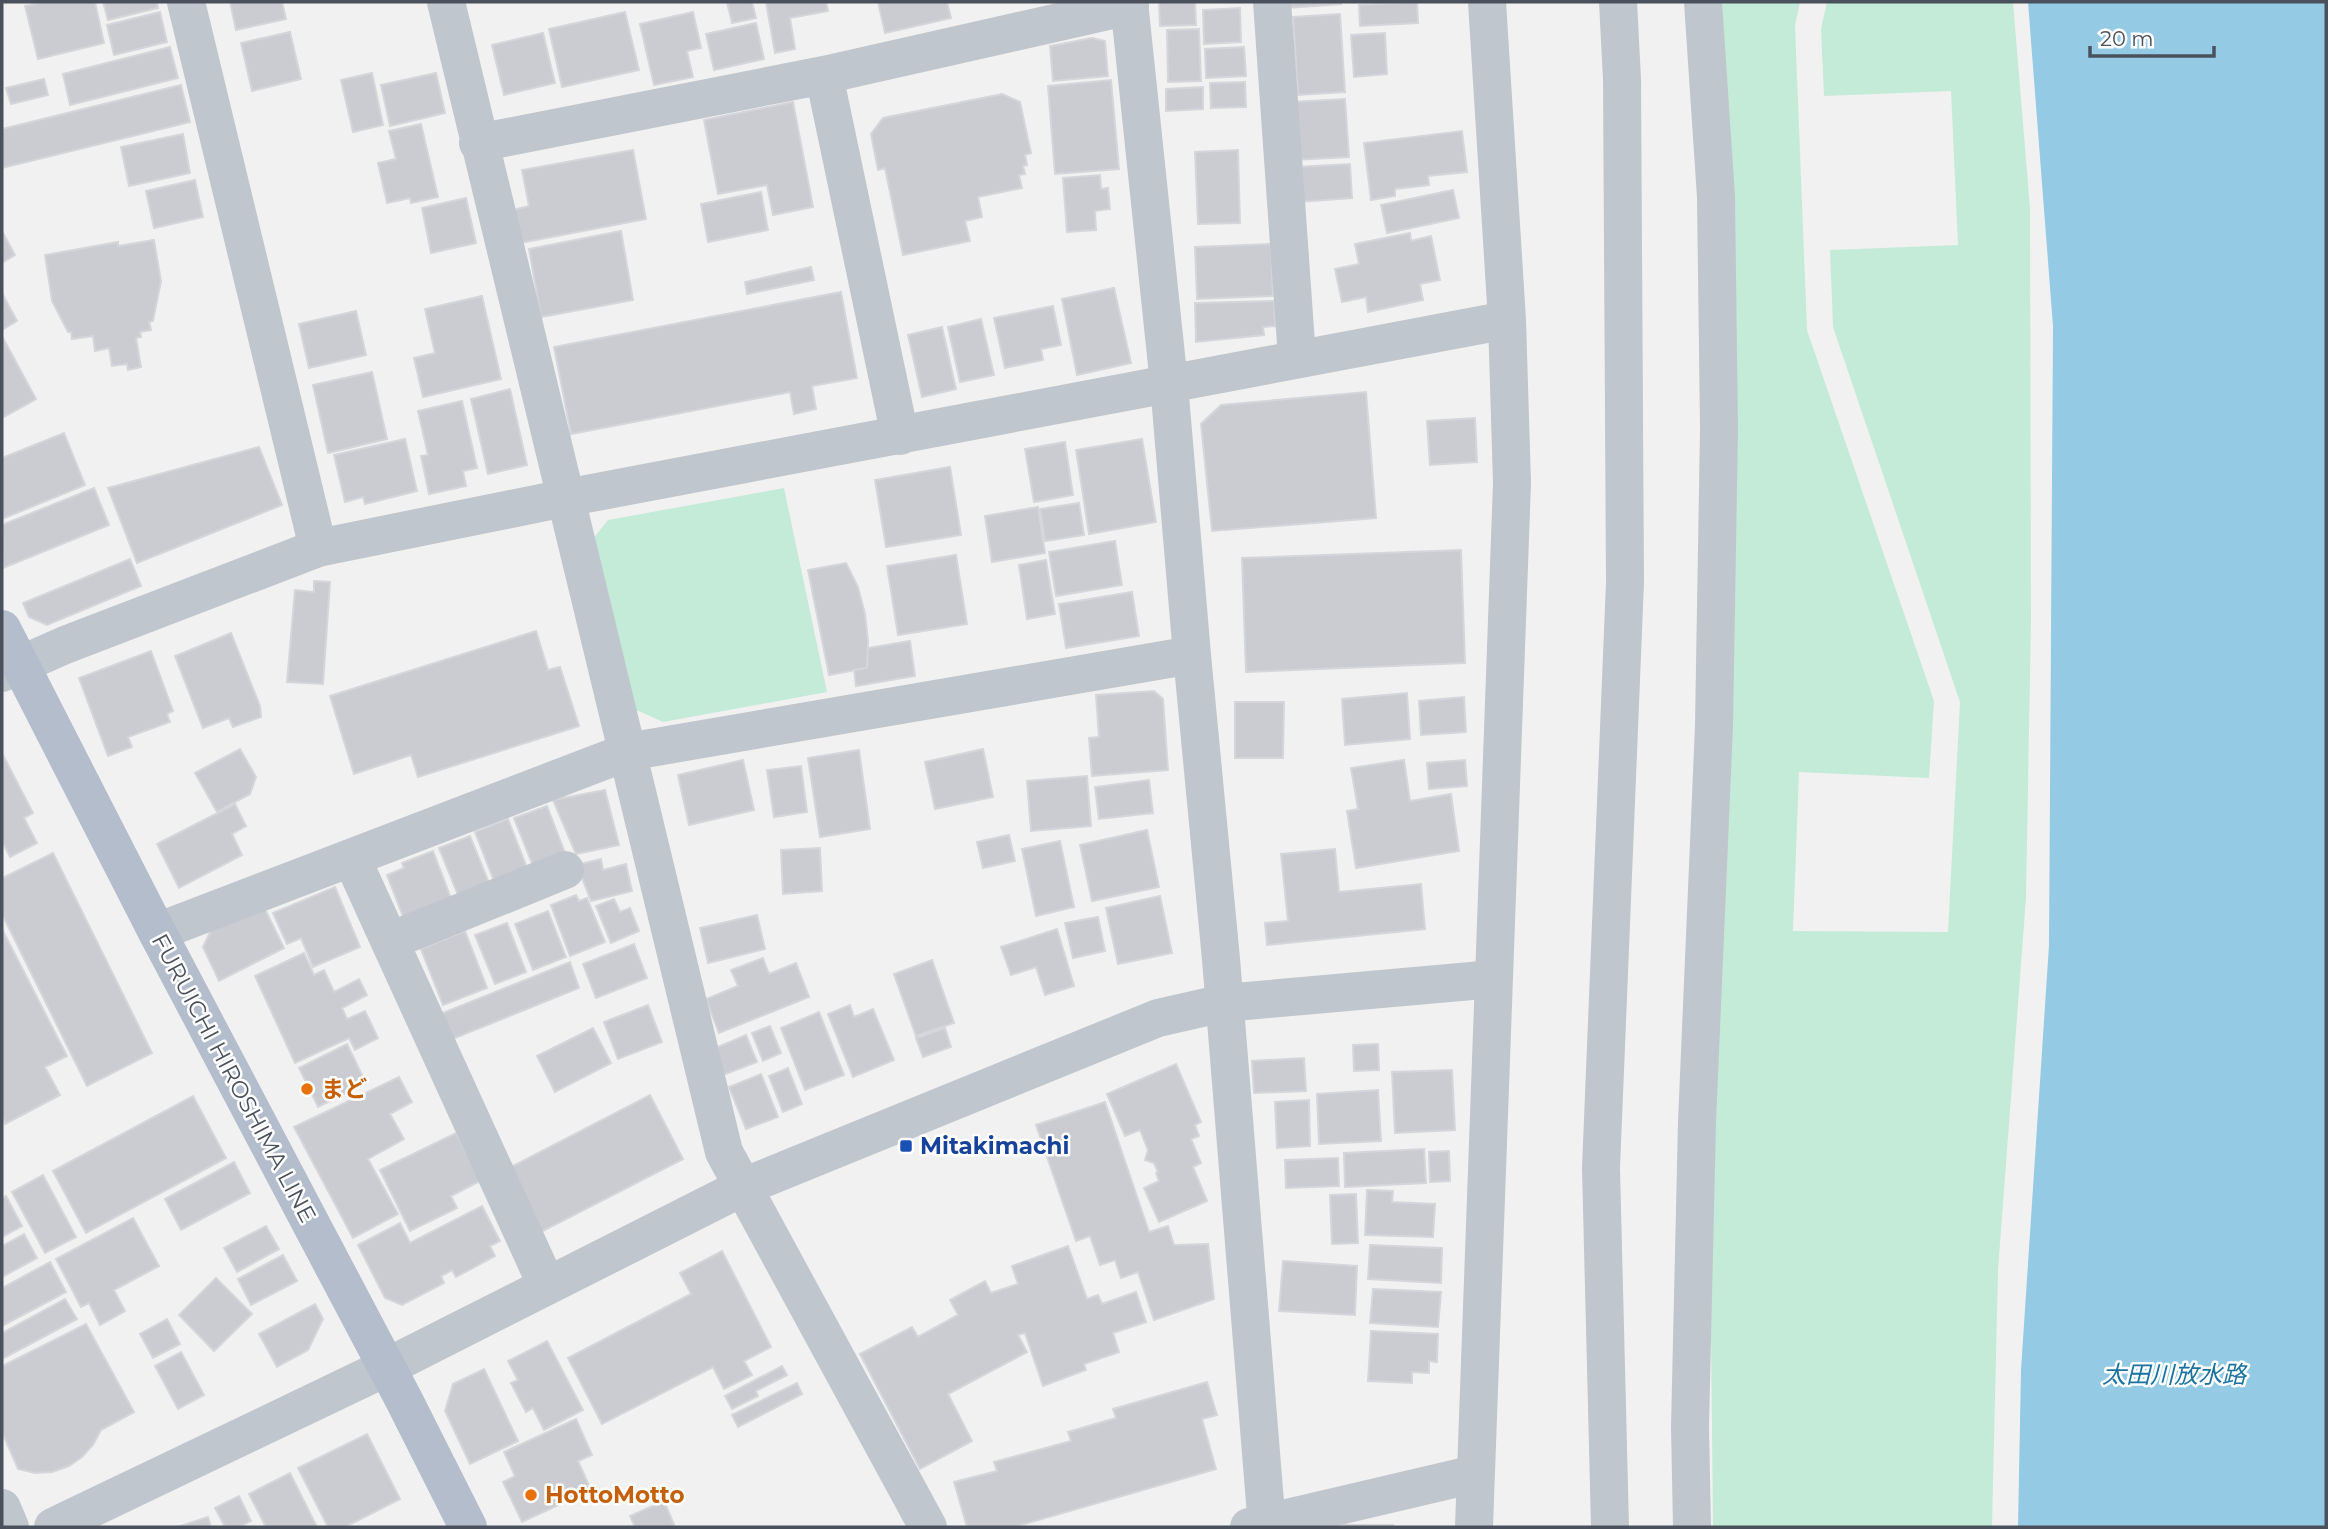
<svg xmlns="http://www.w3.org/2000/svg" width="2328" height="1529" font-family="Montserrat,'Noto Sans JP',sans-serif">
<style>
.green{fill:#c4ebd8}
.water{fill:#95cae4}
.building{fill:#cbccd2;stroke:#d5d6db;stroke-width:2}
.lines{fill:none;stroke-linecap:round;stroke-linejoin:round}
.minor{stroke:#c0c6cd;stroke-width:38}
.major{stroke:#b3bdcc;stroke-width:38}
.food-dot{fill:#e8710a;stroke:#fff;stroke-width:2.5}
.transit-dot{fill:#1a4fb4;stroke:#fff;stroke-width:2.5}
.labels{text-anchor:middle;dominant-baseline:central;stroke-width:5;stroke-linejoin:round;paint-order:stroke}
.street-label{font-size:23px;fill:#4a515c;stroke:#fff}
.food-label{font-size:23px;font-weight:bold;fill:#c56008;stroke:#fff;text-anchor:start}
.transit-label{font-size:23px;font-weight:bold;fill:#164399;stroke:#fff;text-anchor:start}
.water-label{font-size:24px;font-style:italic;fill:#1b729e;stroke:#fff}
</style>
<rect width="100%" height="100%" fill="#f2f1f1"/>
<path class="green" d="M1718,2H1800L1795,25L1807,330L1934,701L1929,778L1799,772L1793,931L1948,932L1960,702L1833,327L1830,250L1958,245L1951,91L1824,96L1821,29L1827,2H2013L2030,208L2031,619L2026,898L1998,1270L1992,1527H1713L1710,1241Z
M784,488L827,692L663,722L634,709L592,540L608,520Z"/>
<path class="water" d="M2028,2H2326V1527H2018L2021,1370L2049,945L2053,326Z"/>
<path class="building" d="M44,2H95L104,43L38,59L25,6Z
M103,2H157L158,8L108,20Z
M230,2H282L286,19L236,30Z
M727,2H752L756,18L732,23Z
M766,2H826L828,11L790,18L795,49L775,53Z
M878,2H947L951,18L885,33Z
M1159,2H1195L1196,25L1160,26Z
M1288,2H1341V4L1288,8Z
M1417,2L1418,23L1360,26L1359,5Z
M1240,8L1241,42L1204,44L1203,10Z
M160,12L167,42L114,55L107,25Z
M625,12L639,70L562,87L549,29Z
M693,12L701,48L687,51L693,77L654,85L640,24Z
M1340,14L1345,92L1298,95L1293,17Z
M756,23L764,59L714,70L706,34Z
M1199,29L1201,81L1168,82L1167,30Z
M290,32L301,79L252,91L241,43Z
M543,33L555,83L504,95L492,45Z
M1385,33L1387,74L1354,77L1351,35Z
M1092,38L1105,41L1108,76L1053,81L1050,46Z
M170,47L178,78L70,105L63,74Z
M1244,47L1246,76L1206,78L1205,49Z
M372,73L383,125L353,132L341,80Z
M436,73L445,113L390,126L381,85Z
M44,79L48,95L11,104L6,88Z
M1111,80L1119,169L1055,174L1048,86Z
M1245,82L1246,107L1211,108L1210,83Z
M181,85L190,122L2,168V129Z
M1203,87V109L1166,111V89Z
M1002,94L1020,102L1031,153L1025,155L1027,165L1023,166L1025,174L1019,175L1022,188L978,197L982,217L965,221L970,241L903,255L885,168L878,170L871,134L883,118Z
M1345,99L1349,157L1295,160L1292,102Z
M793,102L813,207L773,215L767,185L718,194L704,120Z
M421,124L438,197L411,203L410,198L387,203L378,163L396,159L389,131Z
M1462,131L1467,172L1428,176L1429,185L1395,189V196L1371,200L1364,143Z
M183,134L190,173L129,186L121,147Z
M633,150L646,219L520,243L513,210L529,206L522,170Z
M1238,150L1240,223L1198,224L1195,152Z
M1350,164L1352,198L1299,202L1297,167Z
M1100,175L1101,189L1108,188L1110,209L1095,211L1096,230L1067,232L1063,178Z
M195,180L203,217L154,228L146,191Z
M1453,190L1459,218L1387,233L1381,205Z
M761,192L768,230L708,242L701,204Z
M466,198L476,243L431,253L422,208Z
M2,231L15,255L2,263Z
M621,231L633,300L541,317L529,249Z
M1410,233L1411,241L1431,236L1440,280L1420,284L1423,300L1368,312L1366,297L1342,302L1335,269L1359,264L1355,244Z
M154,240L161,281L153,321L149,322L151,330L140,332L141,337L136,338L141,367L128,370L127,364L112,366L109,348L95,351L93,336L72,339L71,332H68L52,301L45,255L118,242V246Z
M1271,244L1273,296L1197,299L1195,247Z
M811,267L814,280L747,294L745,282Z
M1114,288L1131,363L1077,375L1062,299Z
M841,292L857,378L812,386L816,409L794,414L790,392L571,434L554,347Z
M2,293L17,321L2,330Z
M482,296L501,379L423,397L414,358L435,353L425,309Z
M1274,301L1275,326L1263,327L1264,335L1196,342L1195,303Z
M1053,306L1061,345L1041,349L1043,360L1005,368L994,318Z
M356,311L366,355L309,368L299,324Z
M981,319L994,375L960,382L948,327Z
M942,327L956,389L922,397L908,335Z
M2,336L36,399L2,418Z
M372,372L387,439L328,453L313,385Z
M510,389L527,465L488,474L471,399Z
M1366,392L1376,518L1212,531L1201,424L1221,405Z
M462,401L477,468L463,471L466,486L429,494L421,456L428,455L418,411Z
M1475,418L1477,462L1430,465L1427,421Z
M64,433L85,485L2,519V458Z
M405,439L417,491L365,504L363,497L345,502L334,455Z
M1142,439L1156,522L1089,534L1076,450Z
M1065,442L1073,495L1034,502L1025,449Z
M259,447L282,505L137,563L108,488Z
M950,467L961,535L886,547L875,480Z
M94,488L109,525L3,568L2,525Z
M1079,503L1084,535L1045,541L1040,509Z
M1038,507L1045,553L992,562L985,516Z
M1115,541L1122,585L1056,596L1049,552Z
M1461,550L1465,663L1246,672L1242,558Z
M956,555L967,624L898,635L887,566Z
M130,559L141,586L47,625L29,617L23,603Z
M1046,560L1055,614L1027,619L1019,565Z
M846,563L858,587L865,614L868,641L867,668L829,675L808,570Z
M314,581L330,582L323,684L287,682L295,590L314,592Z
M1132,592L1139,636L1066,648L1059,604Z
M536,631L548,670L560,667L579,726L418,777L411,755L354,774L330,696Z
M231,633L260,706L261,717L233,727L229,718L203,728L175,656Z
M910,641L915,676L856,686L854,670L867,668L868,648Z
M151,651L173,711L167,714L170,722L128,737L132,747L108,756L79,678Z
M1154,691L1163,699L1168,770L1092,776L1089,738L1099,737L1096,695Z
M1407,693L1410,739L1345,745L1342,699Z
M1464,697L1466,732L1421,735L1419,701Z
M1235,702H1284L1283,758H1235Z
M240,749L256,777L250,794L217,812L195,773Z
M983,749L993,797L935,809L925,762Z
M859,750L870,829L820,837L808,758Z
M2,753L33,813L24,818L37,843L10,857L2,841Z
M743,760L754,810L689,825L678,775Z
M1404,760L1410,801L1451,794L1459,851L1356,868L1347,811L1358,809L1351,768Z
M1465,760L1467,786L1429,789L1427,763Z
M801,766L807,812L774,817L767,770Z
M1087,776L1091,826L1031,831L1027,781Z
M1149,780L1153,813L1099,819L1095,787Z
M605,790L619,845L576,854L553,800Z
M235,804L246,826L232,834L242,855L179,888L157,844Z
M547,806L565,853L533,866L514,818Z
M508,819L527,868L494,881L475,832Z
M1147,830L1159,887L1092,901L1080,845Z
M1009,835L1015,861L983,868L977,842Z
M470,836L489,883L458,895L439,848Z
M1060,841L1074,907L1036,916L1022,849Z
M820,848L822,891L783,894L781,850Z
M1335,849L1339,892L1421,884L1425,929L1267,945L1265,923L1288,921L1281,854Z
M433,851L452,901L404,919L387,875L404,868L402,863Z
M53,853L152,1053L87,1086L2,914V878Z
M601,859L603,870L626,864L632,891L591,901L577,865Z
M335,887L360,947L313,967L301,938L287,944L273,913Z
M576,895L579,901L587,898L605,942L570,956L551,905Z
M1160,896L1172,953L1118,964L1106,908Z
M614,899L620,912L630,908L639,931L611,943L596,906Z
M262,903L284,948L219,981L203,947L212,928Z
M548,911L566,957L533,970L515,924Z
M757,915L765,949L708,963L700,928Z
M1098,917L1105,951L1073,958L1065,923Z
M507,923L526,972L495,984L475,935Z
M2,929L67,1056L45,1067L60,1095L5,1124L2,1116Z
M1057,929L1074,986L1045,995L1036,967L1011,975L1001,947Z
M465,931L487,988L443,1005L421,949Z
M634,944L647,978L596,998L583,964Z
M304,953L314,975L324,970L334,992L359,979L367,995L342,1008L347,1019L365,1011L378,1038L355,1050L349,1038L295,1063L255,976Z
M763,958L769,974L796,963L809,997L719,1033L706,999L738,986L731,970Z
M932,960L954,1023L916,1036L894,974Z
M570,962L579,988L445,1042L435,1016Z
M648,1005L662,1042L618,1059L604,1022Z
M850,1005L854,1017L873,1009L894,1060L853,1077L828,1014Z
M819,1012L844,1075L805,1090L781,1028Z
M770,1026L781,1053L763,1061L752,1033Z
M593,1028L611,1063L555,1092L537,1056Z
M945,1028L951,1047L923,1057L916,1038Z
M746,1035L757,1062L723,1075L713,1049Z
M347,1044L366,1083L318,1107L299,1068Z
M1378,1044L1379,1070L1354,1071L1353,1045Z
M1304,1058L1306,1091L1254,1093L1252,1061Z
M1176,1064L1201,1122L1195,1125L1199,1136L1191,1139L1201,1163L1193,1167L1207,1201L1159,1222L1144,1188L1159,1181L1156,1173L1158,1172L1154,1163L1145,1160L1148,1150L1140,1130L1125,1136L1107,1094Z
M788,1068L802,1104L783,1112L769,1076Z
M1452,1070L1455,1130L1395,1133L1392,1072Z
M761,1074L778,1117L746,1129L729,1087Z
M399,1077L412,1102L390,1114L404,1139L368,1159L398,1214L353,1238L294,1127Z
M1378,1090L1381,1141L1319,1144L1317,1094Z
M650,1095L683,1159L541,1232L509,1168Z
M193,1096L226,1158L86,1233L53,1171Z
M1309,1100L1310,1146L1277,1148L1275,1102Z
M1105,1102L1149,1232L1168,1226L1174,1245L1208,1244L1214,1299L1154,1320L1138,1272L1121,1278L1115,1260L1100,1265L1090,1236L1076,1241L1036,1125Z
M456,1133L480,1181L451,1196L457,1208L410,1231L380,1170Z
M1424,1149L1426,1183L1345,1187L1344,1153Z
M1449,1151L1450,1181L1430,1182L1429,1152Z
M1338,1158L1339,1186L1286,1188L1285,1160Z
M234,1162L250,1193L181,1230L165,1199Z
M43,1175L76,1237L45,1253L12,1192Z
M1367,1190L1393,1191L1392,1202L1435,1204L1433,1237L1365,1235Z
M1356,1194L1358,1243L1332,1244L1330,1195Z
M6,1196L22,1226L2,1237V1198Z
M482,1206L500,1241L490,1246L495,1256L456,1277L452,1270L441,1276L444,1283L402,1305L385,1298L358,1245L400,1223L410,1243Z
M133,1218L159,1266L114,1290L125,1311L100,1325L89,1303L81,1307L56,1259Z
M266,1226L279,1249L237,1272L224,1248Z
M24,1234L37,1258L2,1277V1246Z
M1370,1245L1442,1248L1441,1283L1368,1279Z
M1068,1246L1087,1299L1098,1295L1102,1304L1136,1292L1146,1322L1113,1333L1119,1352L1084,1364L1086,1370L1043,1386L1025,1333L1018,1335L1027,1352L948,1394L972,1441L920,1469L860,1354L912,1327L918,1337L958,1315L950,1300L985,1281L991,1293L1018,1284L1012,1266Z
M722,1251L771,1347L744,1361L752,1375L724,1389L713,1367L602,1424L568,1358L691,1294L680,1273Z
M283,1255L297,1281L251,1305L238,1279Z
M1283,1261L1357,1266L1355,1315L1279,1311Z
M50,1262L66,1292L2,1326V1288Z
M216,1278L252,1314L214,1351L179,1315Z
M1373,1289L1441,1292L1438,1327L1370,1323Z
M65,1299L77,1319L2,1359V1333Z
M315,1304L323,1319L308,1350L277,1367L259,1334Z
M167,1319L180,1344L153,1358L140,1334Z
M86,1324L134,1412L101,1430L93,1445L82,1457L69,1466L52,1472L35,1473L18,1469L2,1432V1366Z
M1371,1331L1438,1334L1437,1362L1429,1361V1373L1412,1372V1383L1368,1381Z
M547,1341L583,1410L544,1430L533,1408L526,1412L511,1383L518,1380L508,1361Z
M181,1352L204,1395L178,1409L155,1366Z
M782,1366L787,1375L756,1391L758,1396L732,1409L725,1396Z
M484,1369L518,1441L470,1464L445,1411L453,1384Z
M1207,1382L1217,1415L1202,1419L1216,1469L1014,1527H967L954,1482L997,1471L994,1462L1071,1441L1068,1432L1116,1418L1113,1409Z
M797,1383L802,1394L738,1427L732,1415Z
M576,1419L592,1455L578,1461L591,1490L522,1522L503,1482L515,1476L504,1452Z
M367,1434L400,1499L345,1527H328L298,1468Z
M290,1473L317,1527H266L249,1494Z
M239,1496L251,1521L239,1527H225L215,1508Z
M664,1501L675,1527H635L630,1516Z
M208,1517L211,1527H177Z
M1323,1525H1393V1527H1323Z"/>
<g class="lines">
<path class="minor" d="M186,2L318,548
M446,2L724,1152L928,1527
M1129,2L1169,384L1192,655L1221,959L1267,1527
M1272,2L1297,358
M824,75L900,436
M478,143L824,75L1130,6
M2,673L65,645L318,548L565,498L1507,320
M352,859L547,1286
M157,932L627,752L1192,655
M390,941L565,870
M2,1508L10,1527
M53,1527L387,1367L743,1187L1158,1018L1224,1003L1494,979
M1249,1527L1475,1474
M1474,1527L1512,483L1507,320L1487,2
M1610,1527L1601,1168L1625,582L1622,79L1618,2
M1692,1527L1690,1427L1697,1122L1714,726L1719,429L1716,197L1703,2"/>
<path class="major" d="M2,629L157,932L404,1400L468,1527"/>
</g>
<g class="food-dot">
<circle cx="307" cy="1089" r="7"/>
<circle cx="531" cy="1495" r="7"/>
</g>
<rect class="transit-dot" x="899" y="1139" width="14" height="14" rx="3.5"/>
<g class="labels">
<g class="street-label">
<text transform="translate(234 1078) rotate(62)">FURUICHI HIROSHIMA LINE</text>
</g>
<g class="food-label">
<text x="321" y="1089">まど</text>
<text x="545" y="1495">HottoMotto</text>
</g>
<g class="transit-label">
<text x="920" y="1146">Mitakimachi</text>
</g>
<g class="water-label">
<text x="2174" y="1374">太田川放水路</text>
</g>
</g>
<rect width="2328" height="1529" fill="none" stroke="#4a515c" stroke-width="7"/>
<path d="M2090 46v10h124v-10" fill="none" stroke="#4a515c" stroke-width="3.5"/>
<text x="2100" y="46" font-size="21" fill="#4a515c" stroke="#ffffff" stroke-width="5" paint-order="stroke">20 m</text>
</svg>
